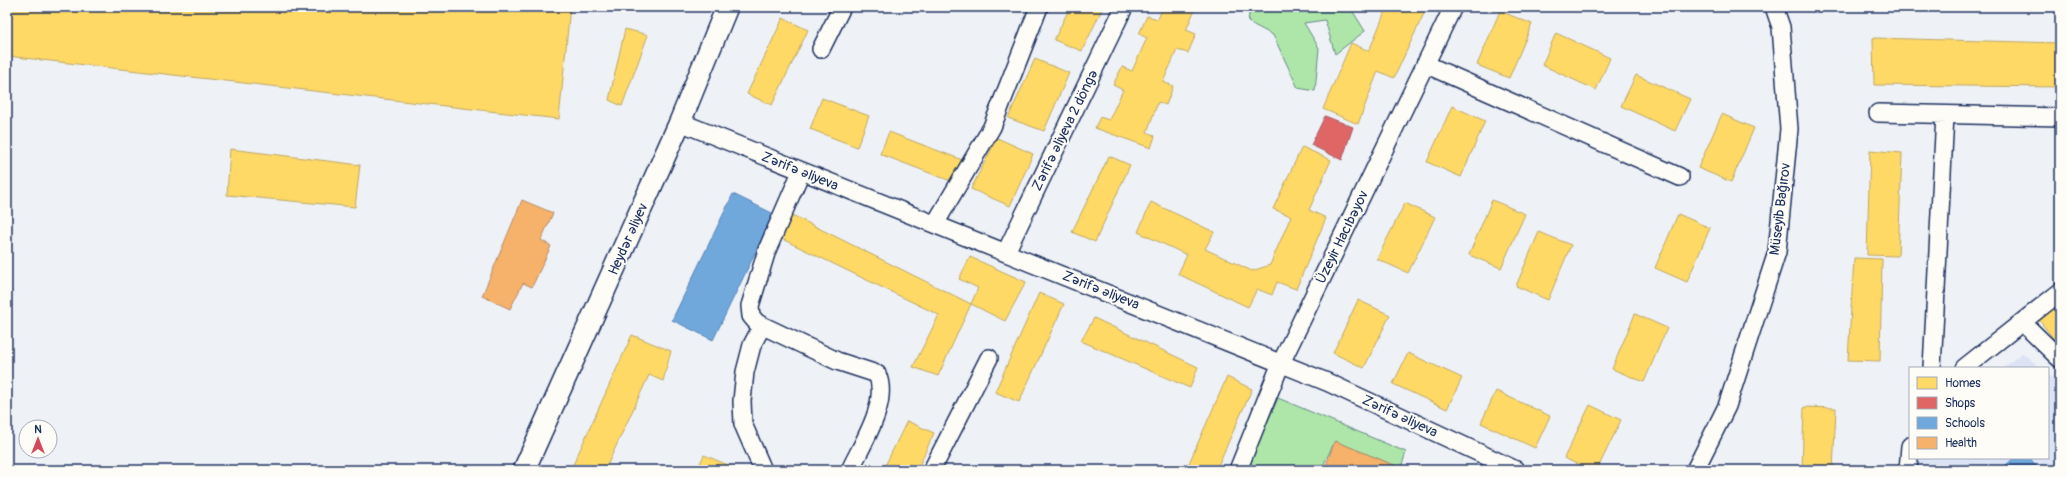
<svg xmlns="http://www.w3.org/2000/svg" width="2067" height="477" font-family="Pangolin,sans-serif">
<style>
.built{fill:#dbe3f5}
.green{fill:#aee5a9;stroke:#648a84}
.homes{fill:#ffd966;stroke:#bba664}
.shops{fill:#e06666;stroke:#a55664}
.schools{fill:#6fa8dc;stroke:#5684b6}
.health{fill:#f6b26b;stroke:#b48b67}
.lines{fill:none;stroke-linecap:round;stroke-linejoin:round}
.minor-casing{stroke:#1b2f5e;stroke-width:20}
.major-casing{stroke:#1b2f5e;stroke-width:24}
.minor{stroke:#fdfcf7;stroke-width:17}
.major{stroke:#fdfcf7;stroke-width:21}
.labels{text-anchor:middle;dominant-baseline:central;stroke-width:4;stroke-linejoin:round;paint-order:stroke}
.street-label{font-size:14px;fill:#1b2f5e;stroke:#fdfcf7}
</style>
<rect width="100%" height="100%" fill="#eef1f6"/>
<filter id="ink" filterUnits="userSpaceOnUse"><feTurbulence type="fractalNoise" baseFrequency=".025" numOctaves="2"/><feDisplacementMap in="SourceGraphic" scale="8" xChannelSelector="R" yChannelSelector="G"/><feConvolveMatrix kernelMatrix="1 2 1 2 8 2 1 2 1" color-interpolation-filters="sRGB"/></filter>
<g filter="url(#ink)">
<path class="built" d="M2022,353L2041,368H2003Z
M2048,374L2060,384V470H1915L1916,458H2048Z"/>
<path class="green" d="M1250,7H1350L1365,31L1335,54L1325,20L1304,23L1319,48L1315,91L1298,88L1273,35L1248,22Z
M1278,398L1406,452L1401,468L1335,441L1321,470H1246Z"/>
<path class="homes" d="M7,7H570L559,119L7,56Z
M1070,7H1103L1082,51L1054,40Z
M1163,7H1196L1186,30L1196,34L1188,53L1177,50L1163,82L1173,86L1166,105L1158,102L1147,132L1155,136L1151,148L1095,128L1100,117L1109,120L1123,90L1113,85L1122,67L1132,71L1147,38L1139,34L1147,16L1158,19Z
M1387,7H1423L1426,9L1394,78L1378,71L1358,124L1323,109L1351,43L1369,51Z
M1500,11L1532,24L1509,78L1477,65Z
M783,18L808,30L772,105L747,94Z
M625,29L648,35L622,106L609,100Z
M1556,33L1610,58L1596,90L1542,65Z
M1873,38L2060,43V87L1874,85Z
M1035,59L1069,73L1044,131L1008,118Z
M1636,75L1690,99L1675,131L1621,106Z
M822,98L869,116L857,147L810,129Z
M1452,106L1485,121L1461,177L1427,162Z
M1722,114L1754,128L1731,182L1698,168Z
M889,132L965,161L956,183L880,154Z
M997,138L1033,154L1010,206L971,189Z
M1302,147L1331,160L1309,210L1326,218L1296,289L1277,282L1272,295L1257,289L1248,307L1178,274L1187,255L1138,232L1151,202L1214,232L1205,249L1252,271L1270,265L1291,216L1273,209Z
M230,149L360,165L355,207L227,195Z
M1870,150L1902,153L1898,256L1867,255Z
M1109,156L1130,165L1095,242L1072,232Z
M1492,200L1525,214L1501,268L1469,255Z
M1405,203L1435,217L1408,273L1377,259Z
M786,212L971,304L938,376L913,367L939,315L776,236Z
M1678,214L1710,228L1687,282L1655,268Z
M1539,232L1571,245L1548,300L1516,286Z
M970,257L1026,282L1005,321L971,304L978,288L959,279Z
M1854,258L1882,259L1880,361L1848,360Z
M1039,293L1064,304L1019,402L995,392Z
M2060,296V347L2036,316Z
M1358,300L1390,315L1364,368L1333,353Z
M1635,314L1667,328L1644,382L1612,369Z
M1094,318L1198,367L1190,388L1081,341Z
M632,335L671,351L663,381L649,375L605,470H588L573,465Z
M1408,353L1462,378L1447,409L1393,384Z
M1227,377L1252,389L1216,470H1186Z
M1496,391L1550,416L1535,448L1481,423Z
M1590,405L1621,420L1597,470H1590L1564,458Z
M1804,407L1836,408L1833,470H1802Z
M907,421L934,433L917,470H883Z
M704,455L740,470H697Z"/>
<path class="shops" d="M1325,116L1353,127L1342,160L1311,145Z"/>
<path class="schools" d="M733,194L774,214L713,340L672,320Z
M2014,458H2030L2039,470H2000Z"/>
<path class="health" d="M522,200L553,213L541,240L551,246L532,287L523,283L510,309L482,296Z
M1335,441L1401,468L1400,470H1324Z"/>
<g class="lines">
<defs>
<path id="minor" d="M821,49L842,7
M1425,64L1680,177
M1878,113L2060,117
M680,122L1327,382L1516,470
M801,172L767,250L750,306L751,316L757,323L837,361L877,374C890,402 862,444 850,470
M935,224L992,127L1039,7
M1006,252L1124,7
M2022,322L2060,359
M762,326L752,345L745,372L742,401L743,424L763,470
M1932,368L1945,115
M1964,368L2060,292
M932,470L989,358
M1238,470L1281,363L1453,7
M1695,470L1727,406L1777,252L1789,129L1781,27L1774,7
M1908,470L1910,446"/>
<path id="major" d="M524,470L680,122L727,7"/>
</defs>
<use href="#minor" class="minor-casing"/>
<use href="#major" class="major-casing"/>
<use href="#minor" class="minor"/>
<use href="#major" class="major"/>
</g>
</g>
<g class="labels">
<g class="street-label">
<text transform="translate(1065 130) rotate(-64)">Zərifə Əliyeva 2 döngə</text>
<text transform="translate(800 171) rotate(22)">Zərifə Əliyeva</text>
<text transform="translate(1780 209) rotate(-83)">Müseyib Bağırov</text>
<text transform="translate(1342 237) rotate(-64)">Üzeyir Hacıbəyov</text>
<text transform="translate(628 239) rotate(-66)">Heydər Əliyev</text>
<text transform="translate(1101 290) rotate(22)">Zərifə Əliyeva</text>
<text transform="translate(1400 416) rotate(25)">Zərifə Əliyeva</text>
</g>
</g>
<rect width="2067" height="477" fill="none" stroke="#fdfcf7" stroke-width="24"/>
<rect x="12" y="12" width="2043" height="453" fill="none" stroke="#1b2f5e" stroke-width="1.5" filter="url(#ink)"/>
<rect x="1909" y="367" width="140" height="92" fill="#fdfcf7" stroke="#a3aaba"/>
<rect x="1917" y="377" width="20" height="12" fill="#ffd966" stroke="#a3aaba"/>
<text x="1945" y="387" font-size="12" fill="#1b2f5e">Homes</text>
<rect x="1917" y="397" width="20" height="12" fill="#e06666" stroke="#a3aaba"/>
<text x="1945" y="407" font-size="12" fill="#1b2f5e">Shops</text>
<rect x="1917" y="417" width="20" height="12" fill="#6fa8dc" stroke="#a3aaba"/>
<text x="1945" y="427" font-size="12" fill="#1b2f5e">Schools</text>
<rect x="1917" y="437" width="20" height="12" fill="#f6b26b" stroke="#a3aaba"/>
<text x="1945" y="447" font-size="12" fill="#1b2f5e">Health</text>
<g transform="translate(38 439)"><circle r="19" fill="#fdfcf7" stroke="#a3aaba"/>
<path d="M0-3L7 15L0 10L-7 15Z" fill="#d1495b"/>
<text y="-6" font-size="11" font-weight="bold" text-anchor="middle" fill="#1b2f5e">N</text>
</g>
</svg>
